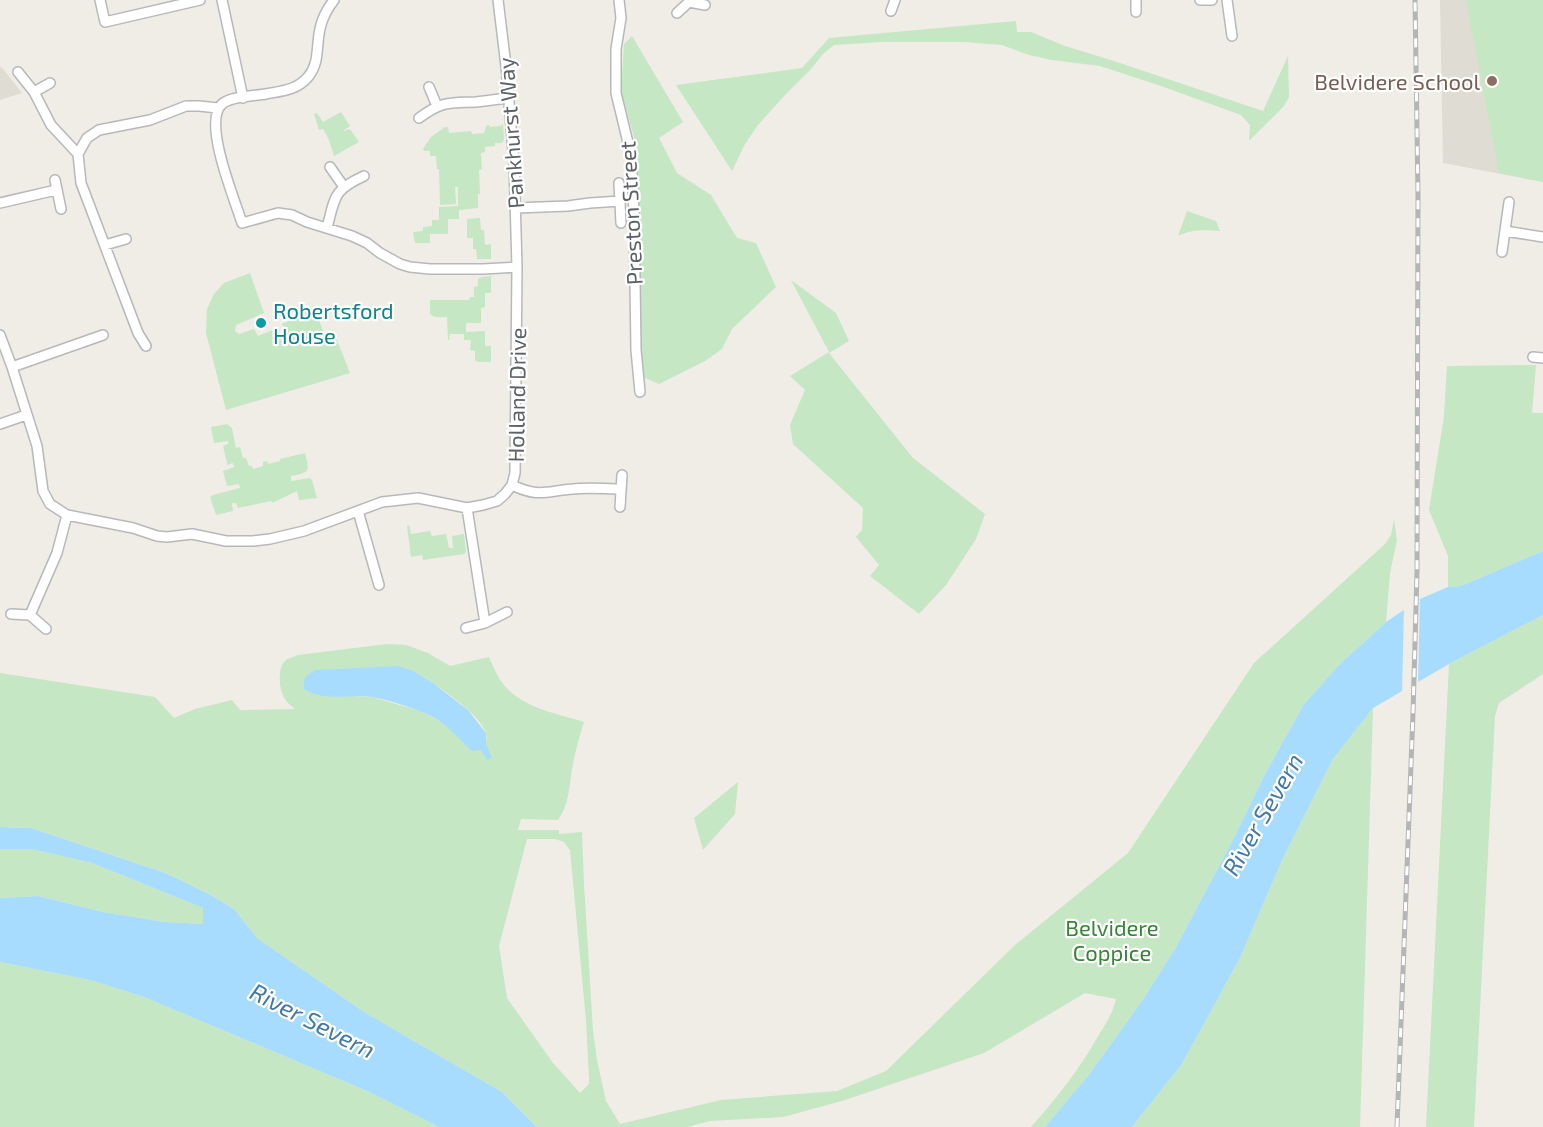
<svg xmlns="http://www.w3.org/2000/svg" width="1543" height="1127" font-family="'Exo 2',sans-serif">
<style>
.education{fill:#dfdcd4}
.green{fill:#c5e7c3;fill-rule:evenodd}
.water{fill:#a8dcfe}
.pier{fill:#f0ede6}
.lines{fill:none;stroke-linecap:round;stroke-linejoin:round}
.street-casing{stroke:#b6b8bc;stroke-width:12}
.street{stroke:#fff;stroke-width:9}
.rail-casing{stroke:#b4b5b6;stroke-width:5}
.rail{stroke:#fff;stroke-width:3;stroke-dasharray:9;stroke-linecap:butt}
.education-dot{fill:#8d6e63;stroke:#fff;stroke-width:2}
.culture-dot{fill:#0f9aa8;stroke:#fff;stroke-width:2}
.labels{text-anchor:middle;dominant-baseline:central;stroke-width:4.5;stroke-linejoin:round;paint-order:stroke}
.education-label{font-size:22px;fill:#785e54;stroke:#fff;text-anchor:end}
.street-label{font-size:22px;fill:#5d6266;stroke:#fff}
.culture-label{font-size:22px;fill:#0d838f;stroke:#fff;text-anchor:start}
.park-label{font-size:22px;fill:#368436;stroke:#fff}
.water-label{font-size:24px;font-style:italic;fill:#4178a8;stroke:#fff}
</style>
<rect width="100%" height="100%" fill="#f0ede6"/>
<path class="education" d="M1440,0H1543V182L1443,163Z
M0,66L4,70L22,93L0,100Z"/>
<path class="green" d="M1466,0H1543V182L1499,173Z
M1016,21L1017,32H1031L1065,46L1111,60L1263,111L1288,56L1289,97L1284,106L1249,141L1250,125L1241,115L1161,86L1100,66L1052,60L1029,55L1002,45L964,42H881L834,45L823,54L812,68L785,95L758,125L745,144L732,171L676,85L802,68L829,38Z
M632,36L683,122L659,138L677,173L711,195L737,238L756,243L776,287L732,329L722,349L705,361L659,384L643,377L639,308L638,151L621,91L624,44Z
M341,112L350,126L344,130V131L350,129L359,142L334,156L329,140L323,129L319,130L314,114L317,113L323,122Z
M502,124H503L504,140L502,143H495V146L485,147V152L481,153L482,169L479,170L480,194H478V208L459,210V219H448V234H430V243H415L413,232L423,231V227L432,226V220H439V207L458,206V187H455L456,204L440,205L439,169H437L436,156H430V151H424L423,149L431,137L445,127H448L449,133L471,131L472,134L484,133L486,126L489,125L490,127L501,126Z
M1187,211L1216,221L1220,231C1204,230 1192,229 1178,236Z
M480,218L481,230H484L485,245L491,244V259H477L476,249H473V238H467V219Z
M250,273L264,313L236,325L235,331L239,334L254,329L258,336L275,329L279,339L287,336L282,324L304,314V310L314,307L324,333L333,330L350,373L226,410L206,333L207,309L214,294L224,283Z
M492,276L491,278V293H485V307L481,308V323H466V332L485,331V346H491V362H478L475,360V351L470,350L471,340H464V334H450L449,340H448L447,317H435L430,314V300H469L470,297H474V287L478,286V279L482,277Z
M791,280L836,313L849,341L829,353L913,458L985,514L976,539L946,585L919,614L870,576L879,565L856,537L862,530L863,508L793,444L790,425L805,390L790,376L829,352Z
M1536,365L1532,413H1543V551L1461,586L1448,587V556L1429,510L1444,416L1447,366Z
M227,424L232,428L236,448L240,447L243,458H246L249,466H252L253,469L263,466V462L267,461L268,464L280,461V459L305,453C310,472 310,472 291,476V481L310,478L312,480L317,498L299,500L297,491L272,503L271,501L238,508L236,503H232L233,511L216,515L210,497L213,495L240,488L239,484L227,486L223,471L234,467L233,463L227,465V463L223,446L228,444V441L214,443L211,427Z
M1394,519L1397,540L1390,573L1386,622L1340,664L1304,704L1265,774L1234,838L1175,949L1142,1001L1088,1076L1045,1127H1031C1057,1098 1081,1067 1100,1033C1107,1022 1113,1012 1116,999L1085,993L984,1053L842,1101L783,1117L710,1121L687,1127H537L502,1092L364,1012L257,938L234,909L209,894L168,874L31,828L0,827V673L155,697L174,718L195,709L232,700L240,710L295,709C292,706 287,703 285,699C279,691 277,668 285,661C288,658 294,657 298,655L387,644L406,645L428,653L450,666L489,657C492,664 495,671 499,678C516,707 554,713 584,722C579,737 575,753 572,769C569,788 569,805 558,820L521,819L518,830H559V834L582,832L584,884L593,1031L597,1060L606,1101L620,1124L721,1100L837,1091L886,1071L1015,945L1128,853L1254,663L1385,544L1391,535ZM414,671C432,682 482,714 486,734C487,737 486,741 486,744L420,711L372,697L322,695ZM527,839H555L564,842L570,850L586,1020L589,1079V1084L580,1093L553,1063L507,998L499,946Z
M409,525L411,534L430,531L432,536L446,534L449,548H453L452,536L464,534L466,552L464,554L423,560L422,555L411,557L407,526Z
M1543,615V674L1499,703L1495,716L1474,1127H1426L1449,664Z
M1373,708L1360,1127H1132L1182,1064L1240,958L1283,858L1333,759Z
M738,782L735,814L703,850L694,818Z
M0,849H31L92,863L203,908V924L165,922L103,912L38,896L0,898Z
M0,962L90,980L144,997L367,1091L439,1127H0Z"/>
<path class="water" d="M1543,551V615L1449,664L1373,708L1333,759L1283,858L1240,958L1182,1064L1132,1127H1045L1088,1076L1142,1001L1175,949L1234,838L1265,774L1304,704L1340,664L1386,622L1420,599L1448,587L1461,586Z
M398,666L414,671L433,683L468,710L486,733V744L492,758L487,760L481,750L472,751C461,741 450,728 438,720C424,711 389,700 372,697C351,694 323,702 304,689C303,677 306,675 316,670Z
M0,827L31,828L168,874L209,894L234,909L257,938L364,1012L502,1092L537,1127H439L367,1091L144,997L90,980L0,962V898L38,896L103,912L165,922L203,924V908L92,863L31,849H0Z"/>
<path class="pier" d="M1420,595L1418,685L1402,695L1404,606Z"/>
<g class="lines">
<defs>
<path id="street" d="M100,0L105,22L200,0
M222,0L243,98
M498,0L506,66L514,163L517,267
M619,0L621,18L616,49V93L631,155L634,212L636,350L640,392
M1136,0V12
M1200,0H1212
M1227,0L1232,36
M891,11L895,0
M677,13L689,2L705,5
M18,72L34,92L51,125L78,154
M429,87L437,106
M34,92L50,83
M419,118C442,101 448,103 475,102C486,101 498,99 509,98
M330,167L344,187
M55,180L61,209
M619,183L621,223
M0,203L56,190
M516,208L568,206L590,203L620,201
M327,228C335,197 333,190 364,176
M1505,231L1543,237
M105,245L126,239
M1502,252L1509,202
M0,335L12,367L37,446L43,491L50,504L67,515L133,528L157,536L167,537L192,534L226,541H253L270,539L304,531L382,502L418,498L467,508L483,505L497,501L505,494L512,485L515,473L517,267L483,269H430L410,267L400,264L380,253L367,243L352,236L307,222L292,215L278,213L242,223C235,200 202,122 222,104C231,96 254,96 266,94C282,91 297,90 308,77C320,63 316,45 320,29C322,18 327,9 334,0
M146,346L138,333L81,183L78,154L87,138L99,130L150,120L186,106H199L218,108
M1533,357L1543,358
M12,367L103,335
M0,424L26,415
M512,485C539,498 546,491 573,489C589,487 605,489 621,489
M620,507L622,475
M467,508L485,623
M358,511L379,585
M11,614L30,615L46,629
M30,615L57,553L67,515
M466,628L485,623L507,612"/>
</defs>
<use href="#street" class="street-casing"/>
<use href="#street" class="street"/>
<defs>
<path id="rail" d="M1397,1127L1413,713L1417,572L1418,196L1415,0"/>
</defs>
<use href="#rail" class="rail-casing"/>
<use href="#rail" class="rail"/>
</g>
<circle class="education-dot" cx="1492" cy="81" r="6"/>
<circle class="culture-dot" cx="261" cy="323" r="6"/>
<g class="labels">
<g class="education-label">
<text x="1480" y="81">Belvidere School</text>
</g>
<g class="street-label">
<text transform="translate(510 133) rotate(-94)">Pankhurst Way</text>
<text transform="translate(630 213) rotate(-93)">Preston Street</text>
<text transform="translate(516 395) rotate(-89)">Holland Drive</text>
</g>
<g class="culture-label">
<text x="273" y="310">Robertsford<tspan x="273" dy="25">House</tspan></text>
</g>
<g class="park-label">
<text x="1112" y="927">Belvidere<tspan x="1112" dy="25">Coppice</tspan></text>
</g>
<g class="water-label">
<text transform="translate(1262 814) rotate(-60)">River Severn</text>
<text transform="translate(313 1020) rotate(27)">River Severn</text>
</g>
</g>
</svg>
